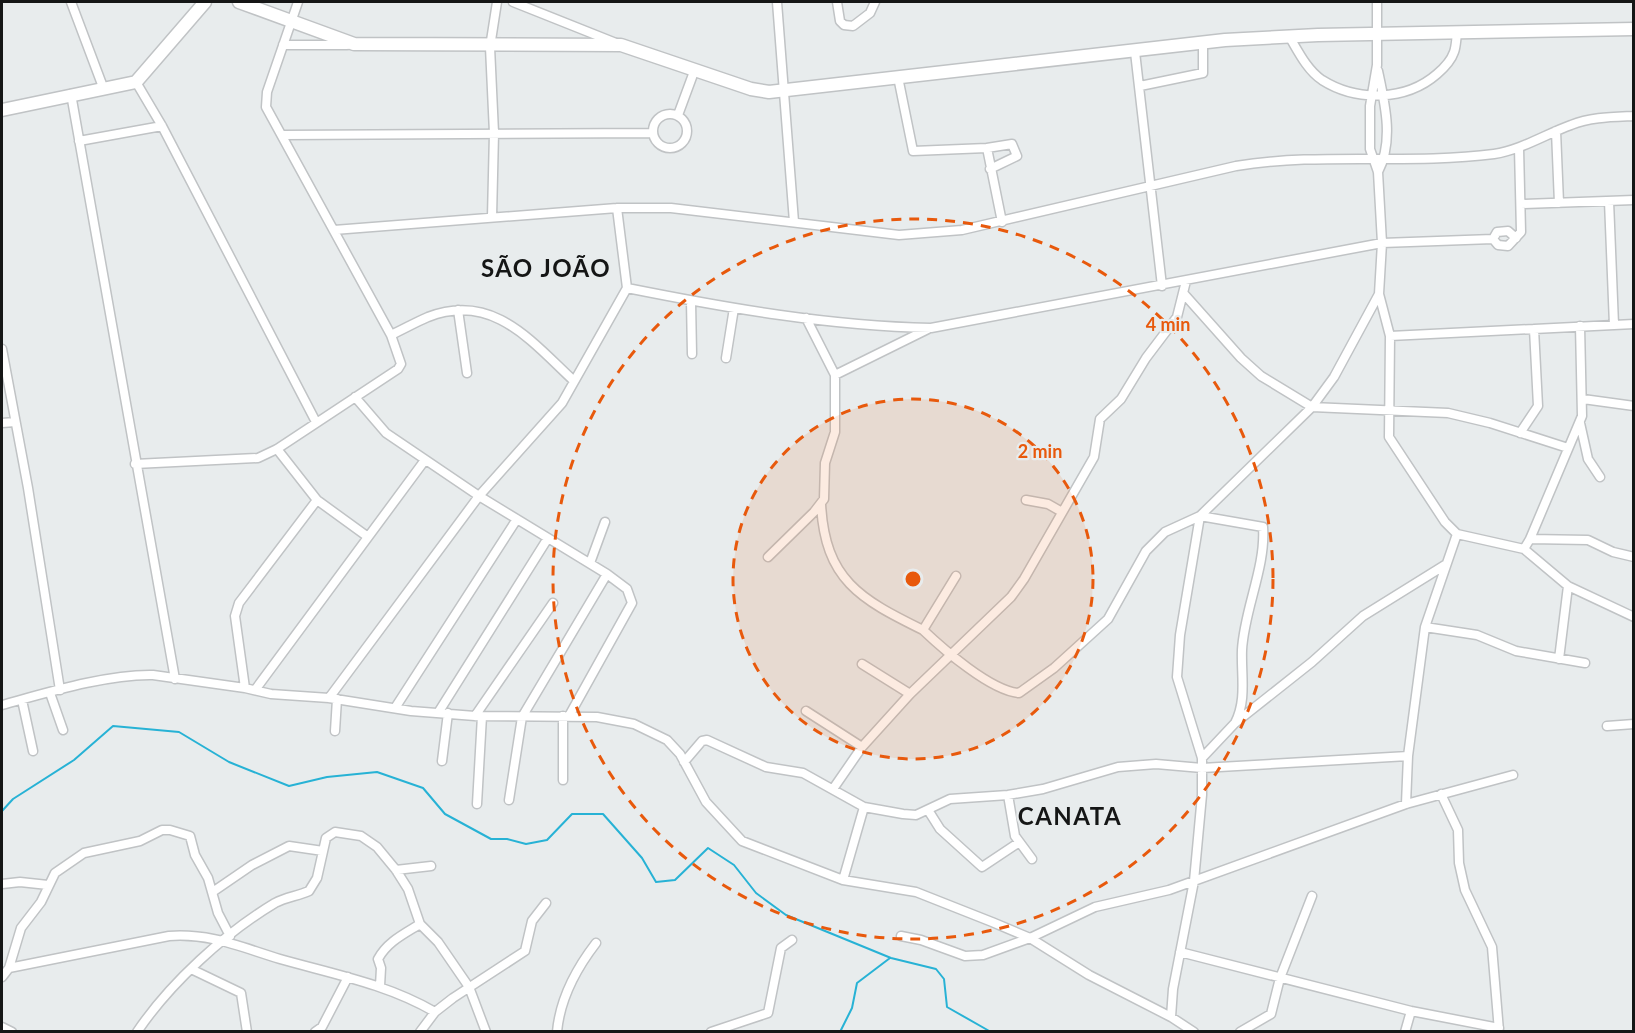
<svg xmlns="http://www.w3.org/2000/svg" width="1635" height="1033" font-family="Lato,sans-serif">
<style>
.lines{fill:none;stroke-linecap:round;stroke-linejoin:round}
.stream{stroke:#27b2d5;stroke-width:2}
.street-casing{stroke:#c0c3c5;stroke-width:11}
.secondary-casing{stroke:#c0c3c5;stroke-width:15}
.street{stroke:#fff;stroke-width:8}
.secondary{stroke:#fff;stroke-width:12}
.ring{fill:none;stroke:#e8590c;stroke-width:3;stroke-dasharray:10 8}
.labels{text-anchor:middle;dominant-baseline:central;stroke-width:4.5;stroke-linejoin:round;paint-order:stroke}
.district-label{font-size:24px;font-weight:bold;letter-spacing:1.5px;fill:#151616;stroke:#e8eced}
.centre{fill:#e8590c;stroke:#e8eced;stroke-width:3}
.ring-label{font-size:18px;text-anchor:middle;font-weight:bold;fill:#e8590c;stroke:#e8eced;stroke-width:4.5;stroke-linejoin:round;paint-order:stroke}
</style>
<rect width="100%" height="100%" fill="#e8eced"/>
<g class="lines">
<path class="stream" d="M2,811L13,799L74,760L113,726L179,732L229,762L289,786L327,777L377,772L423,788L445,814L491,839H507L526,844L547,840L572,814H603L642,858L656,882L675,880L708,848L734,865L756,893L786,915L891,958L936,969L944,979L947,1007L991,1032
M840,1032L852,1008L857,983L890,958"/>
<defs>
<path id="street" d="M71,2L103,87
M513,2L616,43
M777,2L794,222
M837,2L840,21L844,25L853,26L870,13L875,2
M1377,2V65L1370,106V149L1378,172L1382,243L1379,294L1390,336L1389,437L1445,522L1457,534L1524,549L1530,539L1582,416L1580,326
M1289,36C1298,51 1307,70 1322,80C1357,102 1406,101 1437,74C1444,68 1451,61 1454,52C1456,47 1456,40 1457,34
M283,45H347
M1135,52L1162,286
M898,77L913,151L987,148L1002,222
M136,82L162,126L316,422
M1140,86L1203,73V43
M71,94L175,679
M653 131a17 17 0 1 1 34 0a17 17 0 1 1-34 0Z
M678,115L695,69
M1556,131L1559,203
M283,135L653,133
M79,141L162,126
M987,148L1012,144L1017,156L990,169
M1378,172C1394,141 1385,104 1378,71
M1609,201L1614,325
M1521,204L1634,200
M492,217L494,133L490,47L497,2
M334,230L617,208H671L899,235L962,230L1236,166C1321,152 1409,165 1494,154C1521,150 1546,134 1571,125C1591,117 1612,117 1634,116
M1493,239L1497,232L1508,231L1516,238
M627,288C727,308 829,326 931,328L1382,243L1493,239L1498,245L1508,246L1521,232L1519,148
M1184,294L1241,358L1261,376L1312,407L1448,413L1490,423L1568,448
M691,301L692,354
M458,310L467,373
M391,335C404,329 416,322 428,317C493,292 531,341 574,381
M1390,336L1634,324
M2,349L28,488L60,690
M726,358L734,308
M835,375L928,329
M355,397L386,433L479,496L607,574L627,589L632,603L569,716
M1583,399L1634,406
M2,423L15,422
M1580,423L1588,459L1600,477
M1520,433L1538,406L1534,329
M135,464L258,458L277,449L398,369L401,364L391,335L266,107L267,92L298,2
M317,500L368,537
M1026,500L1048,504L1062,512
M821,504C825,580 860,599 923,630
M1530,539L1588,540L1613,552L1634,557
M1524,549L1568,586L1634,617
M768,557L814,512L824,499L825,463L835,432V375L806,318
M590,563L605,522
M956,576L923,630C943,649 991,691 1019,693L1054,668L1108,619L1146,551L1165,532L1200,516L1263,527C1266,567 1244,610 1242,650C1241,675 1247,700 1235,723
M1425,627L1477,635L1516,651L1585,663
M1559,659L1568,586
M862,664L910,694
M245,688L235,616L239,603L317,500L277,449
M255,690L425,460
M50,693L63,730
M329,698L479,496L562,403L627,288L617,208
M22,700L33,751
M2,705C46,693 107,674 153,675L245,688L271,694L329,698L411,711L475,716L597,717L634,724L667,740L680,754L706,802L742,841L843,880L916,892L992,922L1030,938L1089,975L1171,1017
M395,708L517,519
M806,711L862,747
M438,713L548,538
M475,716L553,603
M563,716V780
M1607,726L1634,724
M335,731L337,699
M1202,758L1235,723L1312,662L1363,616L1445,565
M442,761L448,713
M684,762L702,741L707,740L766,767L803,773L864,807L903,814L916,815L950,799L1008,795L1043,789L1118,767L1156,764L1202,768L1408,756
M833,789L862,747L910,694L1011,597L1024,579L1094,457L1100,419L1121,399L1146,358L1177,317L1186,281
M1441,794L1458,830L1459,863L1465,890L1492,947L1499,1031
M1008,795L1015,836L1032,859
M509,800L522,717L607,574
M477,804L482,716
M1406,804L1408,756L1425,627L1457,534
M928,810L940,829L982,867L1018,843
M396,870L431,866
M843,880L864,807
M2,884L20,882L48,885
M214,891L252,865L289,846L323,851
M901,936L921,940L965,956L983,955L1030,938L1095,907L1169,890L1406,804L1513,775
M1180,952L1411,1011L1499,1028
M9,968L21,928L41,902L55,873L84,853L140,841L162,830H170L190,836L195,855L208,878L218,913L230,936
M191,969L241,993L247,1032
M2,977L9,968L169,936C211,933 240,947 280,959C333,974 387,984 435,1012
M380,986L381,968L378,959C387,942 404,934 420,924
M2,1027L12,1032
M137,1032C170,983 225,933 275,903C286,897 298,896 309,891L317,878L326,838L335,832L361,836L377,847L396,870L408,889L420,924L438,942L469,987L486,1032
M315,1032L322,1027L348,977
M420,1032L435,1012L453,998L525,951L532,921L546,903
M557,1032C560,998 576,969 596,943
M711,1032L768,1013L781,948L792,940
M1194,1032L1171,1017L1173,989L1194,881L1202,795V758L1177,677L1180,635L1200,516L1312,407L1334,377L1379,294
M1240,1032L1271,1014L1280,978L1312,896
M1405,1032L1411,1011"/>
<path id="secondary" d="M239,2L354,44L621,45L751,89L769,92L1225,40L1318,35L1634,29
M2,110L136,82L205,2"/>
</defs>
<use href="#street" class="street-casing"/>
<use href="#secondary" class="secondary-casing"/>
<use href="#street" class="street"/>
<use href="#secondary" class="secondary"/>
</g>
<circle cx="913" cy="579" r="180" fill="#e8590c" fill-opacity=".12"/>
<g class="ring">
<circle cx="913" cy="579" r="180"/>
<circle cx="913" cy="579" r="360"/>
</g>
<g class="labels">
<g class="district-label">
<text x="546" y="267">SÃO JOÃO</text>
<text x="1070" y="815">CANATA</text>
</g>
</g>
<circle cx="913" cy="579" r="9" class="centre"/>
<g class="ring-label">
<text x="1168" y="331">4 min</text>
<text x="1040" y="458">2 min</text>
</g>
<rect width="1635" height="1033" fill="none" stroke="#151616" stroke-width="6"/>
</svg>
